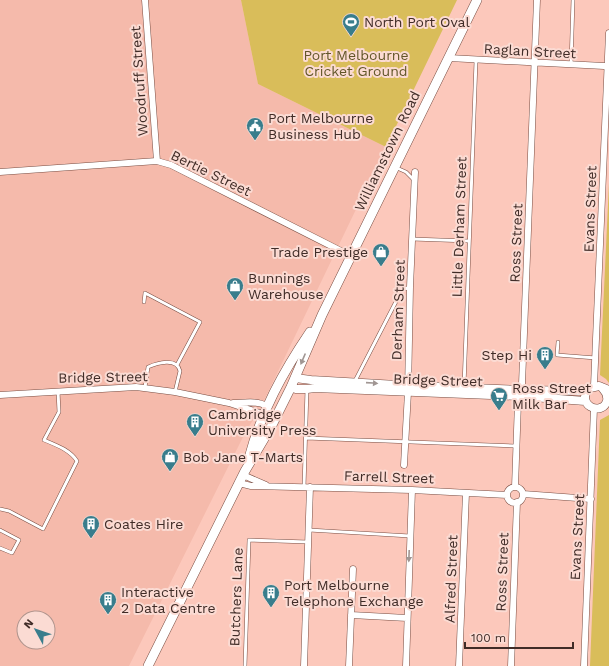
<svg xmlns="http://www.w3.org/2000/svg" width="609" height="666" font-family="'Work Sans',sans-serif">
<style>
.built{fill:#f5baab;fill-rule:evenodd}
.green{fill:#d9bd5a}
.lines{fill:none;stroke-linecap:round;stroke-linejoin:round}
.lane-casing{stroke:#794d42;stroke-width:4}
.street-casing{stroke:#794d42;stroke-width:7}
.secondary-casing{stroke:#794d42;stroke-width:9}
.primary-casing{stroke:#794d42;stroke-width:10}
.lane{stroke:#fff;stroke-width:3}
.street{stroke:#fff;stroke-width:6}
.secondary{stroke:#fff;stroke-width:8}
.primary{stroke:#fff;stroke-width:9}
.oneway{fill:#a09693}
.labels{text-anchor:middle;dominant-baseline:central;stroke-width:4;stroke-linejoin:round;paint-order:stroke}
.poi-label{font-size:14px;fill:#402c27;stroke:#fbdbd3;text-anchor:start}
.street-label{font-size:14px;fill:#402c27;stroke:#fbdbd3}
.park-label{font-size:14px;fill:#625629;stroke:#fbdbd3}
</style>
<rect width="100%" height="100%" fill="#fcc8bb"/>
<path class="built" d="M0,0H241L258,84L386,147L258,413L247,429L129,666H0ZM24,618H48V642H24Z"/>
<path class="green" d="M241,0H457L386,147L258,84Z
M609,183V383L606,379L600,375Z
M609,415V666H590L600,420Z"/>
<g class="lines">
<defs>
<path id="lane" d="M571,65L573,0
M397,168L406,172L413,179
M412,239L469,241
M144,302L145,293L200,322L177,365
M558,342L557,355L596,358
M355,381L402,290L410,287
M464,386L476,61
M145,387L148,367C157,363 177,357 180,371L175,392
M306,438L516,446
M304,487L307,389
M0,509L9,511L43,529L77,461C70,450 56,445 44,440L59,412L58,391
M0,530L19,540L12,553L0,548
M309,530L410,536
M245,666L249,540L308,542"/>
<path id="street" d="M145,0L157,161
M449,58L604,66L609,68
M0,172L157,161L171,165L351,256
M594,386L609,33
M0,395L136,387L175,392L229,403L263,414
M233,403C242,403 258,400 266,406
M404,465L408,392L410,287L415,172
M243,475L266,485
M239,483L251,486L412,490L507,495
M515,487L518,402L522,384L537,0
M507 495a8 8 0 1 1 16 0a8 8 0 1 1-16 0Z
M523,494L591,499
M351,615L407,618
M304,666L310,487
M349,666L353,569
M406,666L412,490
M459,666L466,493
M511,666L517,502
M584,666L594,408"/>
<path id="secondary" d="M295,378L311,380L397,385L521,390L587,391
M291,387L296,389H307L315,388L519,396L585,401
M603,389C606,392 608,396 607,401C601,418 574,403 590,388L599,386L609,390"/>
<path id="primary" d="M249,458C261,412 283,372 310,332
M148,666L245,471L271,427L291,387L322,315L477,0"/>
</defs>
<use href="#lane" class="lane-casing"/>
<use href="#street" class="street-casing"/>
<use href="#secondary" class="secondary-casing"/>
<use href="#primary" class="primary-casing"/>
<use href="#lane" class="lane"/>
<use href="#street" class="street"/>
<use href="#secondary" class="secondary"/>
<use href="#primary" class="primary"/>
</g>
<defs><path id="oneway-solid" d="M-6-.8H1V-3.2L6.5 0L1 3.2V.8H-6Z"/></defs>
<g class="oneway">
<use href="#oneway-solid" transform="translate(303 359) rotate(113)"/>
<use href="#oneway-solid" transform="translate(372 383) rotate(4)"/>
<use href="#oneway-solid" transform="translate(409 556) rotate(92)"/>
</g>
<defs>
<symbol id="stadium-pin" viewBox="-11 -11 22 30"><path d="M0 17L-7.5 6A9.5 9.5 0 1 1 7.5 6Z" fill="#397d8c" stroke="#fbdbd3"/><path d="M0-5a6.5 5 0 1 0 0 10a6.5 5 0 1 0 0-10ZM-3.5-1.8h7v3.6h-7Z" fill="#fff"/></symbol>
<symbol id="civic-pin" viewBox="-11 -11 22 30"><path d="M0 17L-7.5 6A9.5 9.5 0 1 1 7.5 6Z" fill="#397d8c" stroke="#fbdbd3"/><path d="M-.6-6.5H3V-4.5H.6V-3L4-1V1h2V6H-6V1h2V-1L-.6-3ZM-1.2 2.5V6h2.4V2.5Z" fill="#fff"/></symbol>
<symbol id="shop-pin" viewBox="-11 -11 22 30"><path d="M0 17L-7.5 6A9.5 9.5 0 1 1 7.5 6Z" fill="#397d8c" stroke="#fbdbd3"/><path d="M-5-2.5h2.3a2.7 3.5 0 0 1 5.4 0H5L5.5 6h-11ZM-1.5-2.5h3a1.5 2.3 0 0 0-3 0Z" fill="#fff"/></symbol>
<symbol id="building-pin" viewBox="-11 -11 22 30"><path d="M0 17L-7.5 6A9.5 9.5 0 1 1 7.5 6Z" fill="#397d8c" stroke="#fbdbd3"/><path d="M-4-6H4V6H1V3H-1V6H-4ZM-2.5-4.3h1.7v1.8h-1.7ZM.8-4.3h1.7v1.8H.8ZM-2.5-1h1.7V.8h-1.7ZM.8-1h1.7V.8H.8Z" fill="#fff"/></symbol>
<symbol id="supermarket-pin" viewBox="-11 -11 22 30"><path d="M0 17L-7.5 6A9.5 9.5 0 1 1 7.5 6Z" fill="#397d8c" stroke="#fbdbd3"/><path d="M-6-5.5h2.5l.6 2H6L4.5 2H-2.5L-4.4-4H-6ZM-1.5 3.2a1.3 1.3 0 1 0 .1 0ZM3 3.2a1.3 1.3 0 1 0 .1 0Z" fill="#fff"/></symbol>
</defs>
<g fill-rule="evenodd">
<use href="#stadium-pin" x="341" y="12" width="20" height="27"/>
<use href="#civic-pin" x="245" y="116" width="20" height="27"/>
<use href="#shop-pin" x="371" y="242" width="20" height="27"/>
<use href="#shop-pin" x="225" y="276" width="20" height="27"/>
<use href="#building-pin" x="535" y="345" width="20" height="27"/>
<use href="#supermarket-pin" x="489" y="386" width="20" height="27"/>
<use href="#building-pin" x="185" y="412" width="20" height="27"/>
<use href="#shop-pin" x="160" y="447" width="20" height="27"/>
<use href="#building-pin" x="81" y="514" width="20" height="27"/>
<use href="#building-pin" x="261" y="583" width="20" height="27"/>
<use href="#building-pin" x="98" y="590" width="20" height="27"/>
</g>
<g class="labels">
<g class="poi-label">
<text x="364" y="22">North Port Oval</text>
<text x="268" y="118">Port Melbourne<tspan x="268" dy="16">Business Hub</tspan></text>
<text x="368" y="252" text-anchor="end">Trade Prestige</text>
<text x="248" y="278">Bunnings<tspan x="248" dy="16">Warehouse</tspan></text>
<text x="532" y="355" text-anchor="end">Step Hi</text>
<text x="512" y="388">Ross Street<tspan x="512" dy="16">Milk Bar</tspan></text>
<text x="208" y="414">Cambridge<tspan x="208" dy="16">University Press</tspan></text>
<text x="183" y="457">Bob Jane T-Marts</text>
<text x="104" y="524">Coates Hire</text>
<text x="284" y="585">Port Melbourne<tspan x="284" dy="16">Telephone Exchange</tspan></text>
<text x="121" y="592">Interactive<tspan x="121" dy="16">2 Data Centre</tspan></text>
</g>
<g class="street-label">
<text transform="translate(530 51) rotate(3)">Raglan Street</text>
<text transform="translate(139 81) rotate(-94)">Woodruff Street</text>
<text transform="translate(387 151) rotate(-64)">Williamstown Road</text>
<text transform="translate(211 173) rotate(26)">Bertie Street</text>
<text transform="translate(590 209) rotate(-88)">Evans Street</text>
<text transform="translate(459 227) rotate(-88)">Little Derham Street</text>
<text transform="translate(516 243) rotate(-88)">Ross Street</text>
<text transform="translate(398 310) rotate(-88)">Derham Street</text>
<text transform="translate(103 377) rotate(-1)">Bridge Street</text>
<text transform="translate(438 380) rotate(2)">Bridge Street</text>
<text transform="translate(389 477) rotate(2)">Farrell Street</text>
<text transform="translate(577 537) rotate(-87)">Evans Street</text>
<text transform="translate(502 572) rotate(-88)">Ross Street</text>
<text transform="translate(451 579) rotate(-88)">Alfred Street</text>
<text transform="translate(236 597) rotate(-88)">Butchers Lane</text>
</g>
<g class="park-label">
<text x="356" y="55">Port Melbourne<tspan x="356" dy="16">Cricket Ground</tspan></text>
</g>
</g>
<g transform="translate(36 630) rotate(310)"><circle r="19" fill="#fbdbd3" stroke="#b0958e"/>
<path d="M0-3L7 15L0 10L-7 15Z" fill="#397d8c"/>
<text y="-6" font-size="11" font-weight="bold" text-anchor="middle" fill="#402c27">N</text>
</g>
<path d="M465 642v6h108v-6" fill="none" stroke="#402c27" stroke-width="2"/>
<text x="471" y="642" font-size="12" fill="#402c27" stroke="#fbdbd3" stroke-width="3" paint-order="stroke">100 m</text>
</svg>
